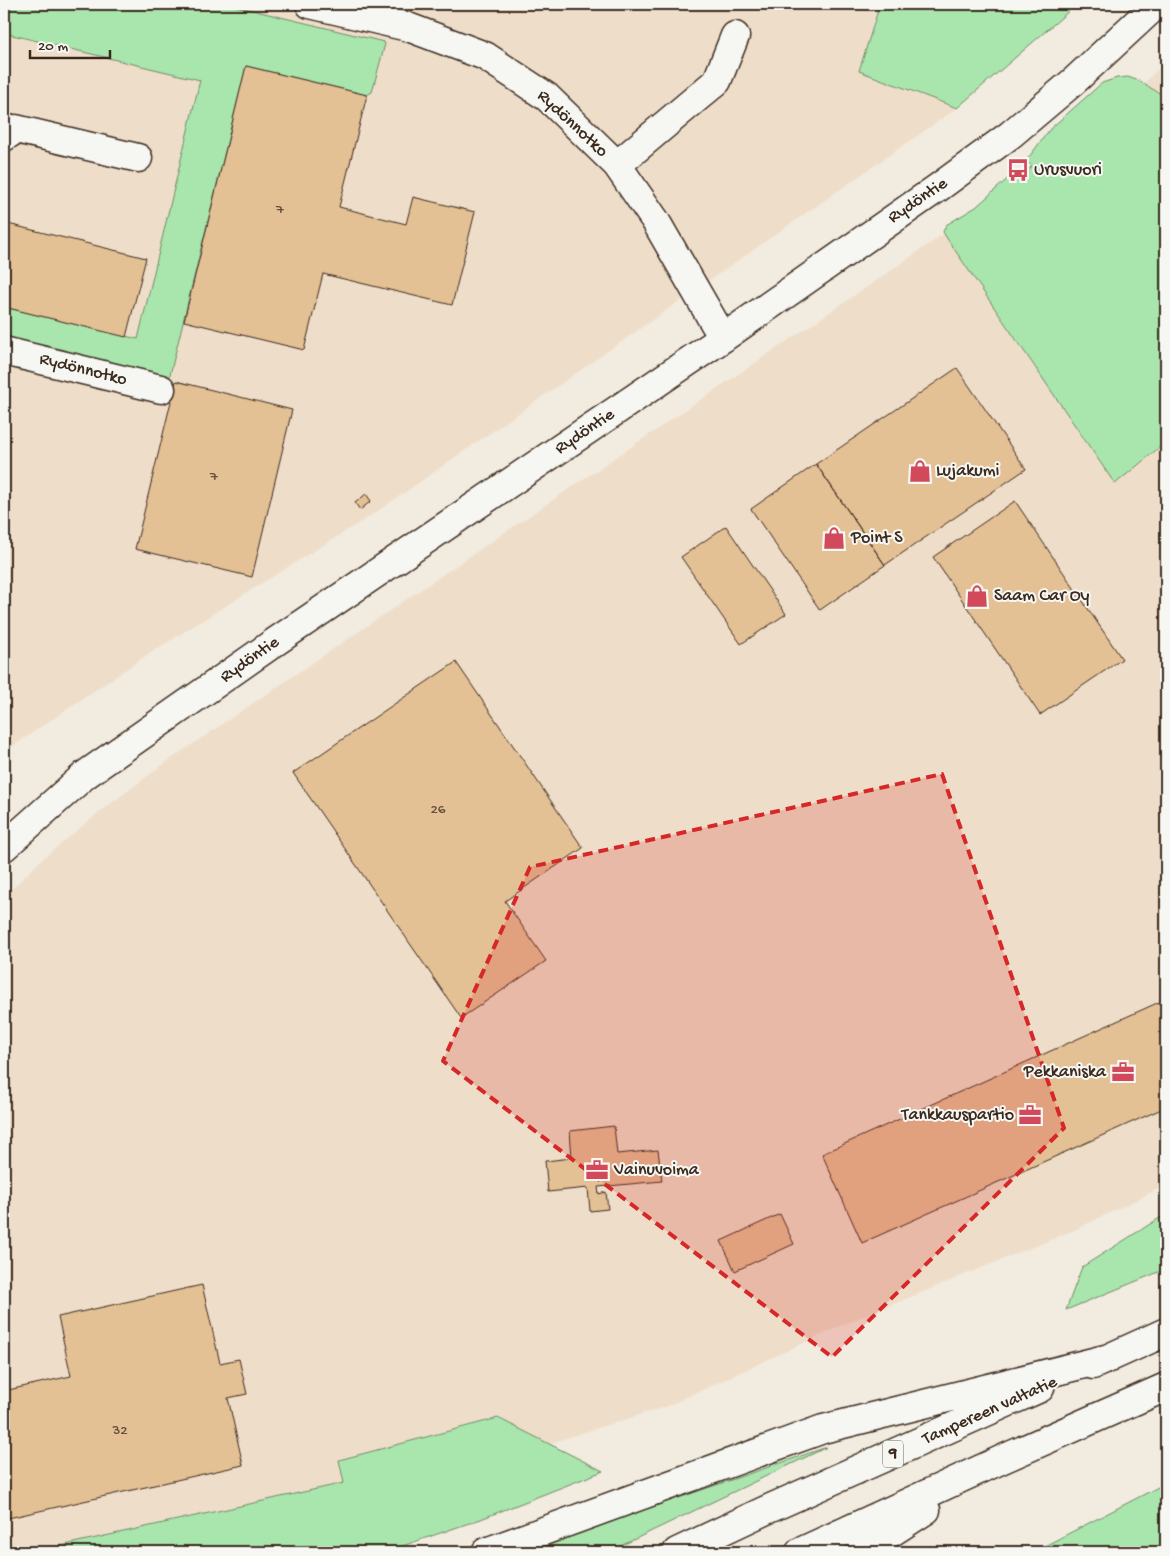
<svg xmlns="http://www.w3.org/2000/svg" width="1170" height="1556" font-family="'Gochi Hand',sans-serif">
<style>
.built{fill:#eedec9}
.green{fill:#a8e6ad;stroke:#728866}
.building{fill:#e4c095;stroke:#3b2a1e}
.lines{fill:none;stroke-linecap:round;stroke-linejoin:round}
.minor-casing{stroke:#3b2a1e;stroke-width:31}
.highway-casing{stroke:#3b2a1e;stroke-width:31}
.minor{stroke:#f6f6f2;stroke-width:28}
.highway{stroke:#f6f6f2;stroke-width:28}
.marked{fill:#d62828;fill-opacity:0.2;stroke:#d62828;stroke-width:4;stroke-dasharray:10 6;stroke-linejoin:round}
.labels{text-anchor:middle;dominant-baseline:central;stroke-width:4;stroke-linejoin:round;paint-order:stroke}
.number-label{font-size:15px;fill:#65503c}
.shield{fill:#f6f6f2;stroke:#73675e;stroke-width:1}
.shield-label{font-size:16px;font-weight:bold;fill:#3b2a1e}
.street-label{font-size:18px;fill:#3b2a1e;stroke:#f6f6f2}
.poi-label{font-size:18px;fill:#3b2a1e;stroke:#f6f6f2;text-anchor:start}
</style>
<rect width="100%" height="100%" fill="#f2ebdf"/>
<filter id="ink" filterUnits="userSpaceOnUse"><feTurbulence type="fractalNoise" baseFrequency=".02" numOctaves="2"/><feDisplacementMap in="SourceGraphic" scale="10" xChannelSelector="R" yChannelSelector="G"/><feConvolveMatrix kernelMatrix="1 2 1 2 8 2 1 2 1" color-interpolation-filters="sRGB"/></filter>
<g filter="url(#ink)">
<path class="built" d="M4,4H880L859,71L957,108L378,511L150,653L4,752Z
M1166,62V1185L1079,1228L847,1323L665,1407L528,1450L500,1417L340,1460L344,1483L33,1552H4V897L40,861L101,811L165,763L889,272L1026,176L1143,84Z"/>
<path class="green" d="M4,4H227L384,42L385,44L372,92L367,95L246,66L169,379L4,341V307L138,339L200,80L4,33Z
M880,4H1077L957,108L859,71Z
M1128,77L1139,81L1166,97V442L1115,484L948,240L943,232L946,225L976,207L1013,174L1019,180L1032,166L1026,161L1050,129L1102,83L1117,78Z
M1166,1214V1269L1066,1310L1082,1267Z
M498,1418L603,1471L481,1519L385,1552H33L344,1483L339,1460Z
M827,1447L608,1552H521Z
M1166,1483V1552H1033Z"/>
<path class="building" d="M246,66L367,95L339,207L406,224L413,197L475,212L452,305L323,274L304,350L184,321Z
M4,223L146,258L126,337L4,307Z
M957,368L1026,469L885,565L816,464Z
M176,381L292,410L252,577L135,549Z
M816,464L885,565L820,610L751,509Z
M366,494L371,501L360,510L355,503Z
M1015,501L1122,659L1040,715L933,557Z
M726,526L786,614L741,644L681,557Z
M456,662L583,848L505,901L546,961L461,1018L293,773Z
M1166,999V1107L862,1243L822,1154Z
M614,1126L617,1154L658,1150L662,1181L598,1187L599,1194L606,1192L608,1209L590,1211L588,1188L548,1192L545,1161L572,1158L570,1131Z
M780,1214L794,1244L735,1271L721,1241Z
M202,1285L220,1363L239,1359L247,1394L228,1398L243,1465L4,1519V1389V1391L71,1376L58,1317Z"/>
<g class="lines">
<defs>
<path id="minor" d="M310,4L408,27L485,56L547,97L617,165L655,220L723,338
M4,137L16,129L138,158
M617,165L717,81L735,36
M4,351L161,389
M4,847L85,775L275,642L723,338L939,187L1010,135L1074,81L1157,4"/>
<path id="highway" d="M1093,1365L1166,1332
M486,1552L823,1429L1109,1358
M677,1552L764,1511L1040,1388
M800,1552L1005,1458L1166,1387
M861,1552L926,1510"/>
</defs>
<use href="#minor" class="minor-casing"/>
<use href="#highway" class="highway-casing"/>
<use href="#minor" class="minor"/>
<use href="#highway" class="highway"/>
</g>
</g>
<path class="marked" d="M942,774L1064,1128L832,1357L443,1061L530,867Z"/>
<defs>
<symbol id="bus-bare" viewBox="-9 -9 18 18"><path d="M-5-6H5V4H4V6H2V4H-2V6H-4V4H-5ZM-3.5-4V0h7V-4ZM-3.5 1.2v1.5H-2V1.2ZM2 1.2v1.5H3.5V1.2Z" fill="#d1495b" stroke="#f6f6f2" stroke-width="2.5" paint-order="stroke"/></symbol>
<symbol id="shop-bare" viewBox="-9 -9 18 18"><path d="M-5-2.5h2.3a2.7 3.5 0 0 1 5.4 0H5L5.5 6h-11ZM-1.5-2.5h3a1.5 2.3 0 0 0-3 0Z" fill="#d1495b" stroke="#f6f6f2" stroke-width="2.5" paint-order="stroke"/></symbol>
<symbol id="office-bare" viewBox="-9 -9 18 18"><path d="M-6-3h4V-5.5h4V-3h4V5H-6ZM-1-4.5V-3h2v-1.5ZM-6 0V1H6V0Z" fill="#d1495b" stroke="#f6f6f2" stroke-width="2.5" paint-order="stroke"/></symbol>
</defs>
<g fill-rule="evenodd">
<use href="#bus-bare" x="1002" y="154" width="32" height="32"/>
<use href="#shop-bare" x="904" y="455" width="32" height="32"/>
<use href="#shop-bare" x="818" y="522" width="32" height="32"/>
<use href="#shop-bare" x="961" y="580" width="32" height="32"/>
<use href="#office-bare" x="1107" y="1056" width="32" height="32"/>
<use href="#office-bare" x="1014" y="1099" width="32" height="32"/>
<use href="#office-bare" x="581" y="1154" width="32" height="32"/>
</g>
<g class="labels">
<g class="number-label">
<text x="280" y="210">7</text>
<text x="214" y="477">7</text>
<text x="438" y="810">26</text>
<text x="120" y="1431">32</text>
</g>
<rect class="shield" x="883" y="1440.5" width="20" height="27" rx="4"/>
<g class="shield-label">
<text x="893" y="1454">9</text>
</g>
<g class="street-label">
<text transform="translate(572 124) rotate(43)">Rydönnotko</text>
<text transform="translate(918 201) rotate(-34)">Rydöntie</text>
<text transform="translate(83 370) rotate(14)">Rydönnotko</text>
<text transform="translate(585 432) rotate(-34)">Rydöntie</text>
<text transform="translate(250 660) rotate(-35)">Rydöntie</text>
<text transform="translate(990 1411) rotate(-24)">Tampereen valtatie</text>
</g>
<g class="poi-label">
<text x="1034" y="170">Urusvuori</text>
<text x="936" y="471">Lujakumi</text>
<text x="851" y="538">Point S</text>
<text x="994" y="596">Saam Car Oy</text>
<text x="1106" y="1072" text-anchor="end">Pekkaniska</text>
<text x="1014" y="1115" text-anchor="end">Tankkauspartio</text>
<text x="614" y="1170">Vainuvoima</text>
</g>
</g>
<rect width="1170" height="1556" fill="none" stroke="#f6f6f2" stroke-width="20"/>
<rect x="10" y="10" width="1150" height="1536" fill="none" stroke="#3b2a1e" stroke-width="2" filter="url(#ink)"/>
<path d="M30 50v8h80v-8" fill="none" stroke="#3b2a1e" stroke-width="2.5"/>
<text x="38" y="50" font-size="15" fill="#3b2a1e" stroke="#f6f6f2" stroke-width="4" paint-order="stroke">20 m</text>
</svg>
